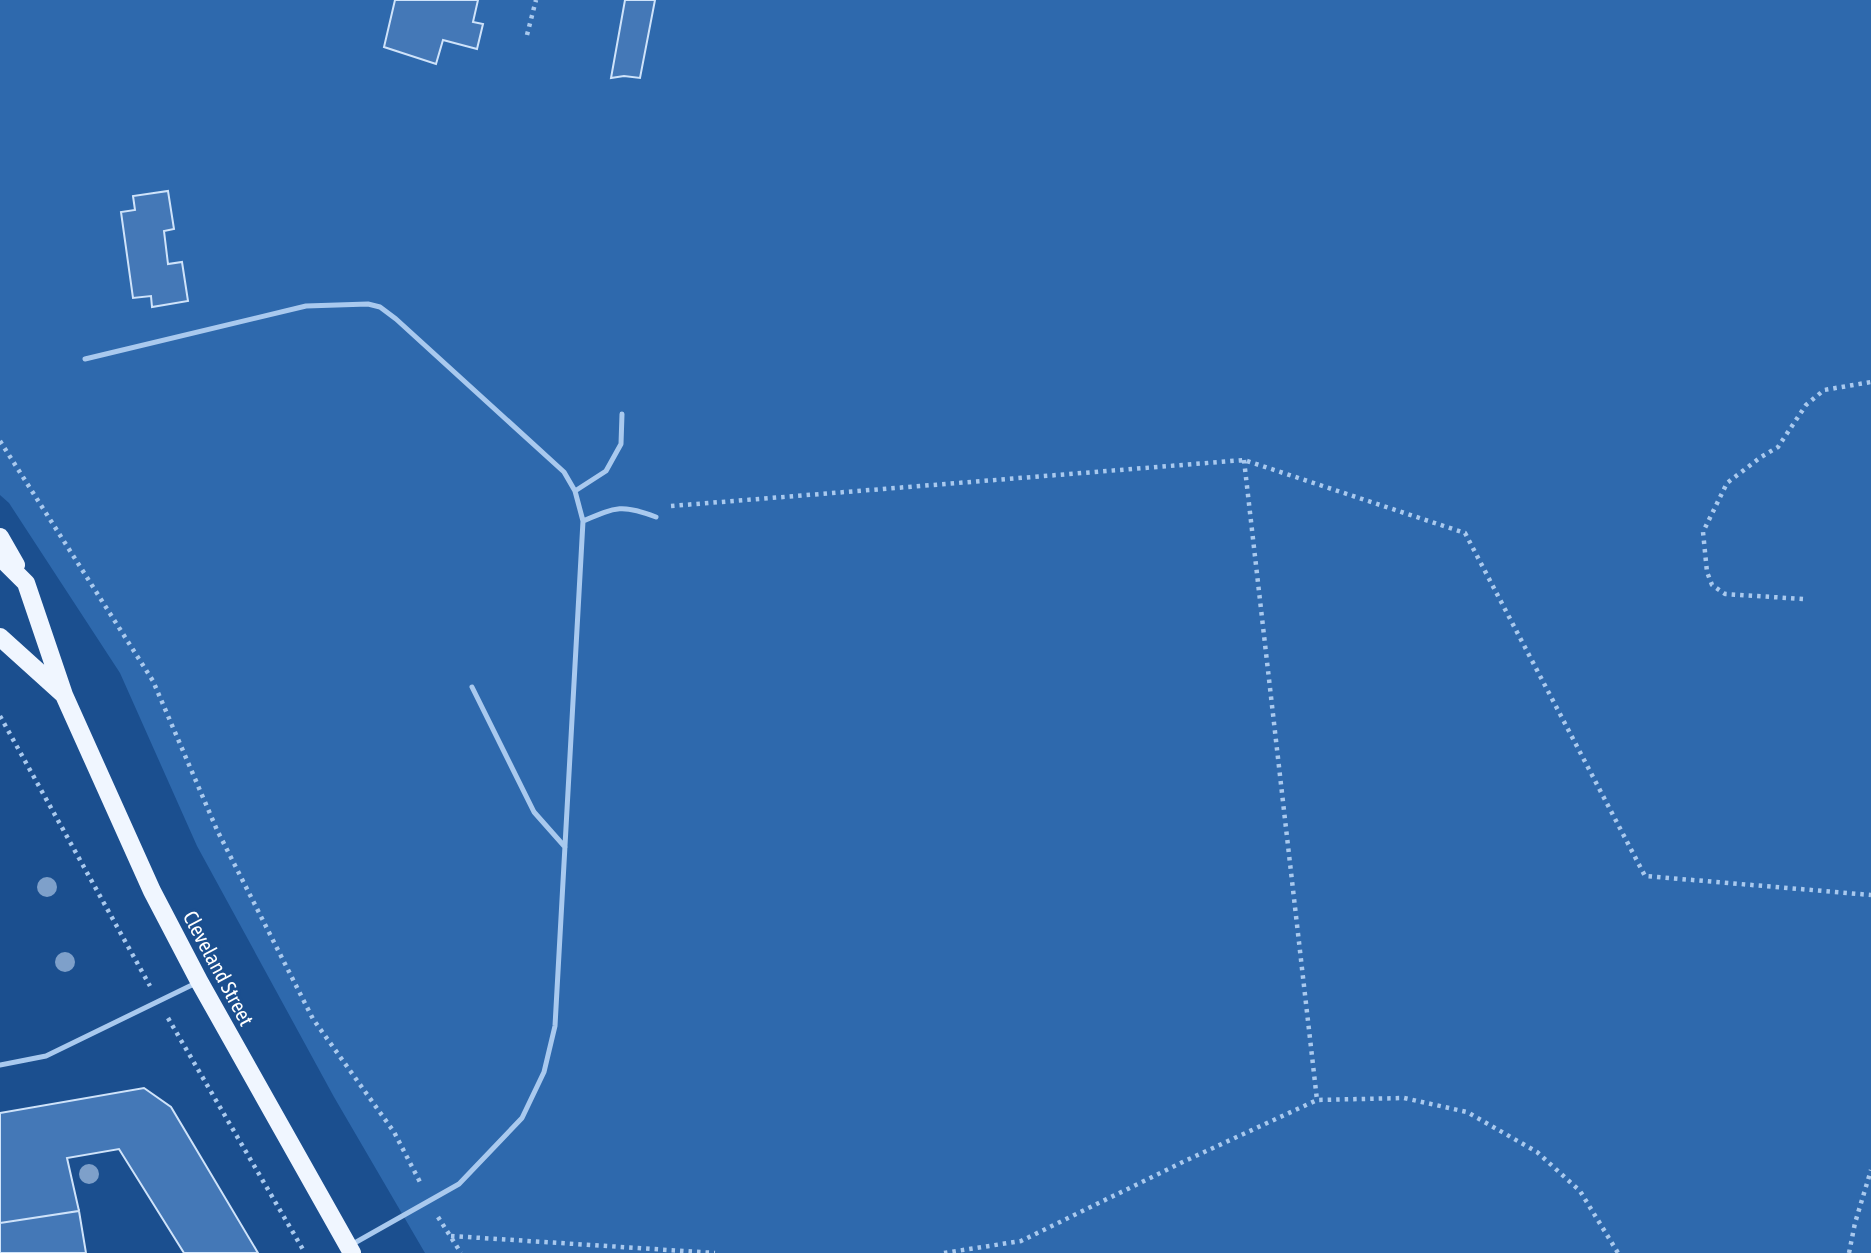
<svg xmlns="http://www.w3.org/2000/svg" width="1871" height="1253" font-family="'Asap Condensed',sans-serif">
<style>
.green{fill:#2e69ad}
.building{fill:#4478b7;stroke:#cfe3fa;stroke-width:2}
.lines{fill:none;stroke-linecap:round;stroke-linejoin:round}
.path{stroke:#a9c9ee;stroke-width:4.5;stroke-dasharray:3.5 5;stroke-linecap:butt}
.lane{stroke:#a9c9ee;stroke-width:5}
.primary{stroke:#f0f6ff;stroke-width:18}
.tree{fill:#7ea0ca}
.labels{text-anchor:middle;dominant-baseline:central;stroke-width:6;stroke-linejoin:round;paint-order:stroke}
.street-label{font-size:21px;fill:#fff;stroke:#1b4f8f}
</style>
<rect width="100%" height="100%" fill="#1b4f8f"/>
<path class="green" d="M0,0H1871V1253H425L334,1097L197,846L120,673L9,503L0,495Z"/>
<path class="building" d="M395,0H478L473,22L483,24L477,49L443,40L436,64L384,47Z
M625,0H655L640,78L624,76L611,78Z
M168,191L174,229L164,231L168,264L182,262L188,301L152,307L151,296L133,298L121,212L135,210L133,196Z
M144,1088L171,1107L258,1253H184L119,1149L67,1158L79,1211L0,1223V1113Z
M79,1211L86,1253H0V1223Z"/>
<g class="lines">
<path class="path" d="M527,35L536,0
M0,441L153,681L217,830L313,1019L394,1132L421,1184
M1244,460L1317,1100
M671,506L1244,460L1465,533L1645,876L1871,895
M1803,599L1725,594L1712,585L1707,572L1703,532L1727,483L1761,457L1778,447L1806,405L1824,390L1871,382
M0,716L150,986
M168,1018L305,1253
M438,1217L461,1253
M451,1236L715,1253
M944,1253L1021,1241L1187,1160L1317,1100L1404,1098L1467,1112L1537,1152L1580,1191L1618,1253
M1849,1253L1855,1223L1871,1170"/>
<path class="lane" d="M85,359L306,306L368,304L380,307L396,319L564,472L575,491L583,521L555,1026L544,1072L522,1118L459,1184L351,1245
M575,491L606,471L621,444L622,414
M583,521C616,507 622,504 656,517
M472,687L534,812L565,847
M0,1065L46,1056L196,983"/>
<path class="primary" d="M0,537L16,565
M0,557L26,583L64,695L152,891L199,981L352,1253
M0,637L62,693"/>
</g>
<g class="tree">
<circle cx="47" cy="887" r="10"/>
<circle cx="65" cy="962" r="10"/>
<circle cx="89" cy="1174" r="10"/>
</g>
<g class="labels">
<g class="street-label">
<text transform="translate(219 968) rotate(62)">Cleveland Street</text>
</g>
</g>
</svg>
